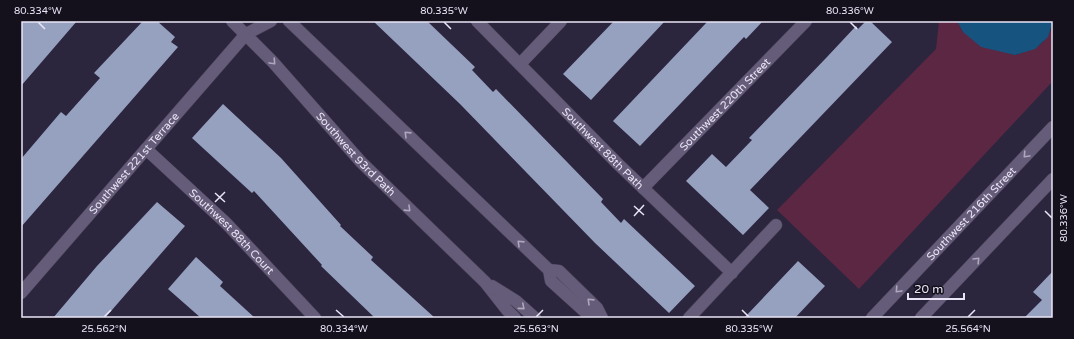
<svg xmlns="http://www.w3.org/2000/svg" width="1074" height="339" font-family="'Varela Round',sans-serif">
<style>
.green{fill:#5b2742}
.water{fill:#16537f}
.building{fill:#96a0bf}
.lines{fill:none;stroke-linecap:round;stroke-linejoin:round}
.street-casing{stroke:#484156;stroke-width:13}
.secondary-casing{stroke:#484156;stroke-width:13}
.street{stroke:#645c79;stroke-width:12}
.secondary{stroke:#645c79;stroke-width:12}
.oneway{stroke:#aea7be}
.ticks{fill:none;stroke:#eae5f6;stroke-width:1.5}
.labels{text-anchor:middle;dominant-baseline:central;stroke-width:4;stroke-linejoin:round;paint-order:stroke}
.street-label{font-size:11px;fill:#eae5f6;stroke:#14101c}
.neatline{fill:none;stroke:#eae5f6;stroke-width:1.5}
.ticks-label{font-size:10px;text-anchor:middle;fill:#eae5f6}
</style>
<rect width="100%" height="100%" fill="#2c253e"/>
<path class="green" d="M939,21H957L963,32L1015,55C1035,49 1045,46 1053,25V81L859,289L777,210L936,49Z"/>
<path class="water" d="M957,21H1053L1048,37L1035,49L1015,55L981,47L963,32Z"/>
<path class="building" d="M21,21H77L21,86Z
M143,21H157L175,37L171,42L178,47L21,227V159L61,112L66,116L100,78L94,73Z
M373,21H427L475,67L472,70L493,92L496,89L603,199L601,202L621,223L624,219L695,286L669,313L595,243L460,104Z
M614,21H665L591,100L563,74Z
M708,21H763L746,39L744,37L640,146L613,121Z
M866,21H870L892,42L750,190L769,208L743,235L686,181L712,154L726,167L752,140L749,138L827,57L856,26L858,29Z
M223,104L281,158L341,225L340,226L373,257L371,260L435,318H375L321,266L322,265L254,191L252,193L192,138Z
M157,202L185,226L105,318H53L97,266Z
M196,257L223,282L220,286L255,318H201L168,289Z
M798,261L825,286L795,318H744Z
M1053,271V318H1024L1042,300L1033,292Z"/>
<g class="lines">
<defs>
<g id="street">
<path id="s1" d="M477,21L618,164L732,273"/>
<path d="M520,64L561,21"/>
<path id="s2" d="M146,149L226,223L315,318"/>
<path id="s3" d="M643,188L806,21"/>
<path id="s4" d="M21,293L246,34L271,21"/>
<path d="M689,318L776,225"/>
</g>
<g id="secondary">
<path id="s5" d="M232,21L272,61L361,162L485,282L507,310L515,318"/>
<path d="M289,21L549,270L551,281L592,318"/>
<path d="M549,270L559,271L597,308L602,318"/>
<path d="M492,286L516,301L535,318"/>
<path id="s6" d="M872,318L1053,127"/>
<path d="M921,318L1053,179"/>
</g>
</defs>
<use href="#street" class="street-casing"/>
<use href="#secondary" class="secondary-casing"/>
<use href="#street" class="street"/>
<use href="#secondary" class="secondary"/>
</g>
<defs><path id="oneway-chevron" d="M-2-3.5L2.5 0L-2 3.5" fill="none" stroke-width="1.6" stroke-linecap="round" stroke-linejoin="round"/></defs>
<g class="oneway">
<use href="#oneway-chevron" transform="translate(273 62) rotate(47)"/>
<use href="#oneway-chevron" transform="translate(407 134) rotate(-136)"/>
<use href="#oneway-chevron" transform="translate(1026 155) rotate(133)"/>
<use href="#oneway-chevron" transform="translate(408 209) rotate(44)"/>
<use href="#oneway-chevron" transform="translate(520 243) rotate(-136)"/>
<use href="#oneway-chevron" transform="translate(977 260) rotate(-46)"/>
<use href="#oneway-chevron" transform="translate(898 290) rotate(133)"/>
<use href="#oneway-chevron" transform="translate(590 301) rotate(-136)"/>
<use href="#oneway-chevron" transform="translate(522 307) rotate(41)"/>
</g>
<path class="ticks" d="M38,22L45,29M444,22L451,29M850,22L857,29M215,193L225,202M215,202L225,192M634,206L644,215M1045,211L1052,218M634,216L644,205M336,310L344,317M742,310L749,317M104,317L111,310M536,317L543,310M968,317L975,310"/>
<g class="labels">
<g class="street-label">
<text stroke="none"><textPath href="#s3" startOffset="117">Southwest 220th Street</textPath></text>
<text stroke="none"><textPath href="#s1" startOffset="179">Southwest 88th Path</textPath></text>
<text stroke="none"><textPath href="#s5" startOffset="182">Southwest 93rd Path</textPath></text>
<text stroke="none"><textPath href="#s4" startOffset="172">Southwest 221st Terrace</textPath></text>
<text stroke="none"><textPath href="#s6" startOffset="144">Southwest 216th Street</textPath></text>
<text stroke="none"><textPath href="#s2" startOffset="119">Southwest 88th Court</textPath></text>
</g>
</g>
<rect width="1074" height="339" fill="none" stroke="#14101c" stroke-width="44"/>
<path d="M908 293v6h56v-6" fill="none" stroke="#eae5f6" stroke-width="2"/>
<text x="914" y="293" font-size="12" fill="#eae5f6" stroke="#14101c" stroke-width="3" paint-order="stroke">20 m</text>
<rect x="22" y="22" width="1030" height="295" class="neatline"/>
<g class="ticks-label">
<text x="38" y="14">80.334°W</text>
<text x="444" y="14">80.335°W</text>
<text x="850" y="14">80.336°W</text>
<text transform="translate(1063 218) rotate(-90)" y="4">80.336°W</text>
<text x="104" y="332">25.562°N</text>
<text x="344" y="332">80.334°W</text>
<text x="536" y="332">25.563°N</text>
<text x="749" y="332">80.335°W</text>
<text x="968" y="332">25.564°N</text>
</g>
</svg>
